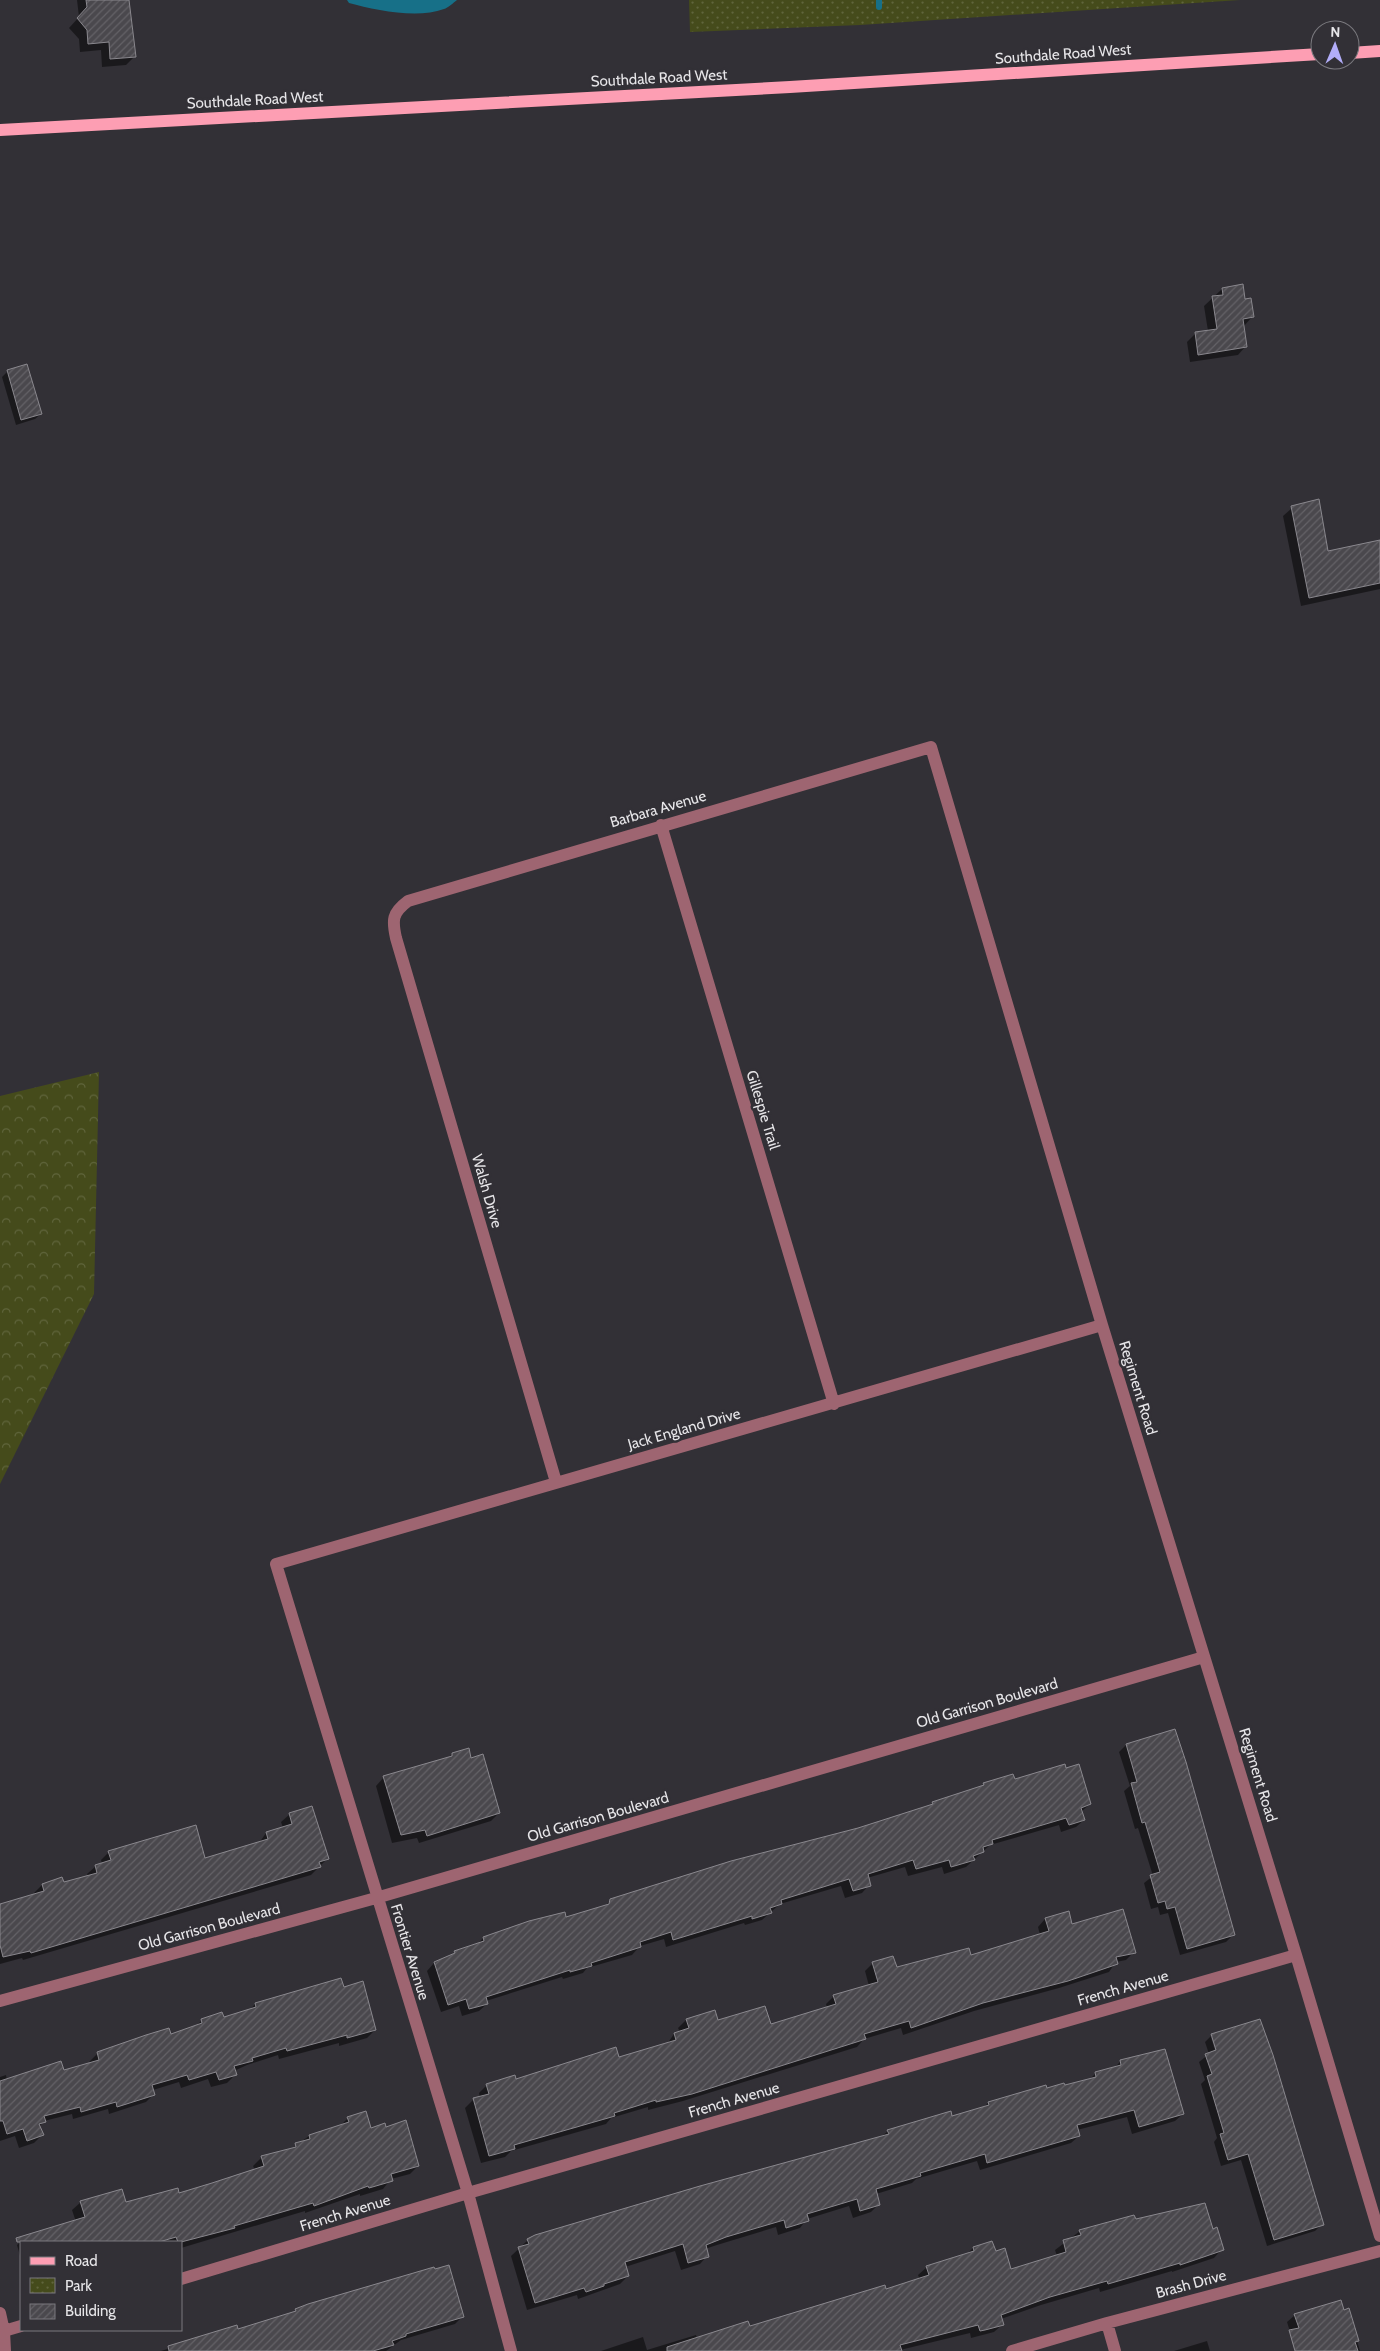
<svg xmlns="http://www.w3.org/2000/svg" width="1380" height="2351" font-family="Cabin,sans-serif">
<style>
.forest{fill:url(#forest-crowns)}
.park{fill:url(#park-dots)}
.water{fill:#177088}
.shadow{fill:#0007;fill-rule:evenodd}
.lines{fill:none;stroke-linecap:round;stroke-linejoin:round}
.stream{stroke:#177088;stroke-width:6}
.building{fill:url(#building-hatch);stroke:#8a888e}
.minor{stroke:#9e6571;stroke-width:12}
.major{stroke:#fd9eb3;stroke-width:12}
.labels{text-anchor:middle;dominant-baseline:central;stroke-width:5;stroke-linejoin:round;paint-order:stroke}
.street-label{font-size:15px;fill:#e7e6e9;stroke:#323036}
</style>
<defs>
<pattern id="forest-crowns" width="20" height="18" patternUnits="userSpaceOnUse" patternTransform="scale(1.25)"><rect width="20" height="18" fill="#454b1b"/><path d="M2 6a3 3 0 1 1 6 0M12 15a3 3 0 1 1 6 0" fill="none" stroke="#60653c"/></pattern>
<pattern id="park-dots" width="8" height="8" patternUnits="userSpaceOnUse" patternTransform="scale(1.25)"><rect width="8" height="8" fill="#454b1b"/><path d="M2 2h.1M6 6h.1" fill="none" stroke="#60653c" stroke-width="1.8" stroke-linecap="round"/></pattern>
<pattern id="building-hatch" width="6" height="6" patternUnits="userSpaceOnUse" patternTransform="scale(1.25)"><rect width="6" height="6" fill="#4a484d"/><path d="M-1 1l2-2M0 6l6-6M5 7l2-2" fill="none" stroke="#646267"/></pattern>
</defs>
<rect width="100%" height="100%" fill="#323036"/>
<path class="forest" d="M99,1072L94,1294L0,1484V1096Z"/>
<path class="park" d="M689,0H1240L860,25L690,32Z"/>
<path class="water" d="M347,0H457C453,3 448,8 444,9C417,19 375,10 349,3Z"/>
<path class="shadow" d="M77,0H127L130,22H132L135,56L126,65L102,67L101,50L80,52L79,39L69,28L79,17Z
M1222,289L1244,301L1252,317L1244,326L1246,346L1238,355L1190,362L1187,342L1195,334L1208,331L1204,306Z
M26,366L41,414L35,419L16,425L2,377L7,372Z
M1292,508L1327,552L1380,541V589L1301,606L1283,516Z
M1174,1731L1233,1935L1226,1942L1180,1955L1168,1913L1160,1915L1158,1907L1151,1909L1144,1883L1153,1876L1138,1828L1135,1829L1124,1791L1130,1786L1119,1752L1126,1745Z
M452,1754L471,1759L499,1813L491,1821L419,1843L417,1838L392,1843L376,1786L384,1777L448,1758Z
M1014,1781L1090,1804L1081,1812L1084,1820L1076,1827L1061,1832L1059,1825L990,1845L966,1867L944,1874L942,1867L908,1876L905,1867L867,1878L869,1885L862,1893L845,1898L841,1886L780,1904L762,1920L745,1925L744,1923L666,1947L664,1939L640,1946L632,1955L587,1968L583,1973L563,1979L562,1977L486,2001L487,2004L479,2011L462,2016L459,2006L441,2012L427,1971L434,1963L451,1956L455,1952L477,1945L483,1938L530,1922L566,1919L604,1907L611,1900L858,1829L929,1807L933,1803L980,1788L984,1784Z
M290,1814L327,1859L311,1875L23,1960L22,1958L0,1964V1906L35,1895L34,1893L42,1885L63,1884L88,1876L87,1874L96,1866L102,1864L101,1860L109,1852L204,1859L259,1843L266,1833L283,1828L281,1822Z
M1045,1919L1071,1926L1134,1952L1126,1960L1116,1962L1109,1972L1059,1988L974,2011L903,2035L901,2028L864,2039L857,2047L683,2101L648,2110V2107L611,2118L606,2124L511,2151L505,2157L481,2163L465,2108L473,2100L480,2098L479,2093L487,2085L618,2058L667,2044L674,2034L680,2032L678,2028L686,2020L714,2012L717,2022L770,2025L827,2008L826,2004L834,1996L869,1986L865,1971L873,1963L896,1969L970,1956L1040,1935L1038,1927Z
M343,1989L375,2030L367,2038L339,2046V2043L279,2059L278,2055L247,2065L234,2071L235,2075L227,2083L211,2087L208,2079L181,2088L179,2082L153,2090L154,2094L146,2102L109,2114L108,2109L73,2119L72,2114L44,2121L39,2127L42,2135L34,2143L19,2148L15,2136L0,2141V2077L6,2075L7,2080L63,2072L90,2064L89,2062L98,2053L170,2036L195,2027L202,2020L223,2018L249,2011L255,2004Z
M1259,2021L1272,2056L1322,2224L1315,2231L1267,2246L1241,2160L1221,2166L1214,2142L1217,2138L1201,2084L1205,2080L1199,2062L1209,2054L1205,2042L1212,2035ZM1211,2037H1214L1219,2056L1217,2057Z
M1121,2061L1183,2114L1175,2121L1132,2134L1127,2117L1077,2130L1079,2136L1071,2143L980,2170L977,2161L916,2179L912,2183L876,2194L879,2204L871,2212L853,2218L849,2206L807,2219L800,2228L778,2235L776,2227L717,2245L705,2249L707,2256L700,2264L681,2270L675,2251L625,2267L628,2276L620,2284L578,2299L577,2295L527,2310L511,2256L528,2240L566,2226L881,2137L888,2131L952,2117L983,2108L988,2103L1089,2080L1096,2073L1114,2068Z
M348,2118L370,2129L418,2166L410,2174L391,2179L383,2189L360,2196V2194L305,2213V2211L181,2248V2242H21V2259L17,2245L26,2237L76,2222L72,2210L81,2202L125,2203L179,2194L255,2170L253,2166L262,2157L291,2149L309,2136L339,2127Z
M1135,2221L1212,2230L1222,2249L1214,2258L1172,2272V2271L1100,2292L1099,2288L1041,2305L1001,2319L1003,2324L994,2332L971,2338L970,2333L896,2351H601L643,2337L647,2350L696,2335L697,2339L749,2328L885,2291L920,2280L918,2275L927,2267L967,2254L973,2248L992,2242L995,2252L1010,2271L1057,2256L1055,2250L1080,2231Z
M296,2310L463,2316L455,2324L401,2340L386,2351H161L236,2327L237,2330L292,2314Z
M1348,2310L1360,2351H1296L1287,2322L1295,2315Z
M1207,2341L1210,2351H1174Z"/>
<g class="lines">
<path class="stream" d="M879,0V7"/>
</g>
<path class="building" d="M86,0H129L136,57L110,59L109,42L88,44L87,30L77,18L87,7Z
M1243,284L1245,299L1251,298L1254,317L1243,319L1247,347L1198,355L1195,332L1217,329L1212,296L1223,295L1222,288Z
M27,364L42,414L21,420L7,370Z
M1319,499L1328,551L1380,540V583L1309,598L1291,506Z
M1175,1729L1186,1762L1235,1935L1187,1949L1175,1907L1167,1909L1165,1901L1158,1903L1150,1875L1160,1872L1145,1822L1142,1823L1131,1783L1137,1782L1126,1744Z
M469,1748L471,1758L483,1754L500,1813L427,1836L425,1830L401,1835L383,1776L452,1756V1753Z
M1065,1764L1066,1768L1079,1764L1091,1804L1081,1808L1085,1820L1069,1825L1066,1818L992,1840L993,1844L983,1847L984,1852L973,1856L975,1860L951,1867L949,1860L916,1869L913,1860L868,1874L871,1886L853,1891L849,1879L781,1900L782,1904L770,1908L772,1913L752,1919V1916L673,1940L671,1932L640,1942L641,1947L591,1963L592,1966L570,1972V1970L486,1997L488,2004L469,2009L466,1999L448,2005L434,1962L455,1953L454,1951L484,1941L483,1937L529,1921L565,1912L566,1917L609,1904L610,1899L731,1861L858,1828L933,1804L932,1802L984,1785L983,1783L1013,1774L1015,1779Z
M312,1806L329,1859L319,1862L321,1867L31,1953L30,1951L3,1957L0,1945V1904L44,1891L42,1884L62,1877L64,1882L97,1873L95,1865L111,1860L108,1851L196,1825L205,1858L268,1839L266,1832L292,1824L289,1813Z
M1123,1909L1136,1953L1116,1957L1118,1964L1068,1981L983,2003L911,2028L909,2021L864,2034L866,2039L692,2094L656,2102V2100L614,2113L615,2116L514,2145L515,2149L489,2156L473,2098L489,2094L486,2084L515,2075L516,2079L616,2047L619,2057L676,2040L674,2033L689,2028L686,2019L715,2010L718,2020L765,2006L771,2024L836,2004L833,1995L878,1982L872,1962L893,1956L897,1967L969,1948L971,1955L1049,1931L1045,1918L1069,1911L1072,1924Z
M341,1978L344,1987L363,1981L376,2030L347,2038V2035L287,2051L286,2048L252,2058L253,2061L234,2066L237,2075L219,2080L216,2072L189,2080L187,2075L152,2085L155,2095L117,2107L116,2102L81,2112L80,2107L44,2116L46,2122L39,2124L44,2135L27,2141L23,2129L7,2134L3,2121H0V2081L61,2061L64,2070L99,2060L97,2052L146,2035L169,2028L171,2034L202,2023L201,2019L222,2012L224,2017L256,2007L255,2003Z
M1260,2019L1273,2055L1324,2225L1274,2240L1248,2154L1228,2160L1220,2134L1224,2133L1207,2076L1212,2074L1205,2054L1216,2050L1211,2034Z
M1165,2049L1184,2114L1139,2127L1134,2110L1077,2125L1080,2136L987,2163L985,2154L920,2173L921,2176L876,2189L880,2205L860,2211L857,2199L807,2214L809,2221L786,2228L784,2220L726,2237L706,2245L709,2257L688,2263L683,2244L625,2262L629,2276L604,2284V2286L586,2292L584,2288L535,2303L518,2247L529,2244L527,2239L535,2235L700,2186L889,2134L887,2130L951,2111L952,2116L989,2105L988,2102L1046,2085L1047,2088L1064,2083L1065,2085L1096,2077L1095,2072L1121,2065L1120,2060Z
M366,2111L371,2128L385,2123L386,2127L406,2120L419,2166L391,2174L393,2181L369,2188L368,2186L314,2206L313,2203L234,2226L235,2228L181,2242H178L176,2237L159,2242H17L16,2238L85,2217L80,2201L122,2189L126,2202L178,2188L179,2193L212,2183L264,2166L261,2156L296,2147L295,2143L310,2139L309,2135L349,2122L347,2117Z
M1205,2203L1213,2229L1217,2227L1224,2250L1180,2265V2263L1108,2284L1107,2281L1050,2297L1001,2315L1004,2325L985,2330L980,2331L978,2325L900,2345L902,2351H667V2347L748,2321L750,2326L885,2285L886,2289L929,2275L926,2266L974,2251L973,2247L992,2241L996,2251L1005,2248L1011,2269L1066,2252L1063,2240L1081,2235L1079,2230L1134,2215L1136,2219Z
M449,2265L464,2317L406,2334V2336L392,2341L394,2345L373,2351H169L168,2346L204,2335L237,2325L238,2329L296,2311L295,2309L308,2304L434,2267L435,2269Z
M1341,2300L1344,2310L1349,2308L1359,2341L1355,2342L1358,2351H1295L1289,2330L1299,2328L1294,2314Z"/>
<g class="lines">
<path class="minor" d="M661,825L834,1404
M556,1482L396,938C392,920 392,913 408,901L931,747L1102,1325L1296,1955L1380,2236
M0,2001L376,1898L1204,1657
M181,2279L468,2193L1296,1955
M0,2313L4,2331L5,2351
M1107,2323L1115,2351
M4,2331L21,2326
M511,2351L468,2193L276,1564L1102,1325
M1012,2351L1107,2323L1380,2251"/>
<path class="major" d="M1350,53L1380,51
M0,130L790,87L1320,54"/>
</g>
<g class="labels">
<g class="street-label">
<text transform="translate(1063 54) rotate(-4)">Southdale Road West</text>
<text transform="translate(659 78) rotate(-3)">Southdale Road West</text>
<text transform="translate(255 100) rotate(-3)">Southdale Road West</text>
<text transform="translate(658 809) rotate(-16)">Barbara Avenue</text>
<text transform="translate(763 1110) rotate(73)">Gillespie Trail</text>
<text transform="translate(487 1191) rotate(74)">Walsh Drive</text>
<text transform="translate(1138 1388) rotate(73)">Regiment Road</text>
<text transform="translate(684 1429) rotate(-16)">Jack England Drive</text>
<text transform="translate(987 1703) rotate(-16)">Old Garrison Boulevard</text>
<text transform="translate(1258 1775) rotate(73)">Regiment Road</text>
<text transform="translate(598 1817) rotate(-16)">Old Garrison Boulevard</text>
<text transform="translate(209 1927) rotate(-15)">Old Garrison Boulevard</text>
<text transform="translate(410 1952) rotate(73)">Frontier Avenue</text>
<text transform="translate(1123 1988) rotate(-16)">French Avenue</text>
<text transform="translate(734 2100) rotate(-16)">French Avenue</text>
<text transform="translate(345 2213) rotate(-17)">French Avenue</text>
<text transform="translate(1191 2284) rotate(-15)">Brash Drive</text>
</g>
</g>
<rect x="20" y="2241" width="162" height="90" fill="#323036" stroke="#7a797e"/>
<rect x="30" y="2257" width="25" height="8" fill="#fd9eb3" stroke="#7a797e"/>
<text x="65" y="2266" font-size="15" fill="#e7e6e9">Road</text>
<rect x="30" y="2278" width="25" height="15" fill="url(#park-dots)" stroke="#7a797e"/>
<text x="65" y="2291" font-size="15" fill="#e7e6e9">Park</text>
<rect x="30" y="2304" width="25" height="15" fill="url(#building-hatch)" stroke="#7a797e"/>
<text x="65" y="2316" font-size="15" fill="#e7e6e9">Building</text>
<g transform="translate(1335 45) rotate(2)"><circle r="24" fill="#323036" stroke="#7a797e"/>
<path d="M0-4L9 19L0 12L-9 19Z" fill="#b2adf9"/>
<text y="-8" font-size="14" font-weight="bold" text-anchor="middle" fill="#e7e6e9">N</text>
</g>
</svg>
